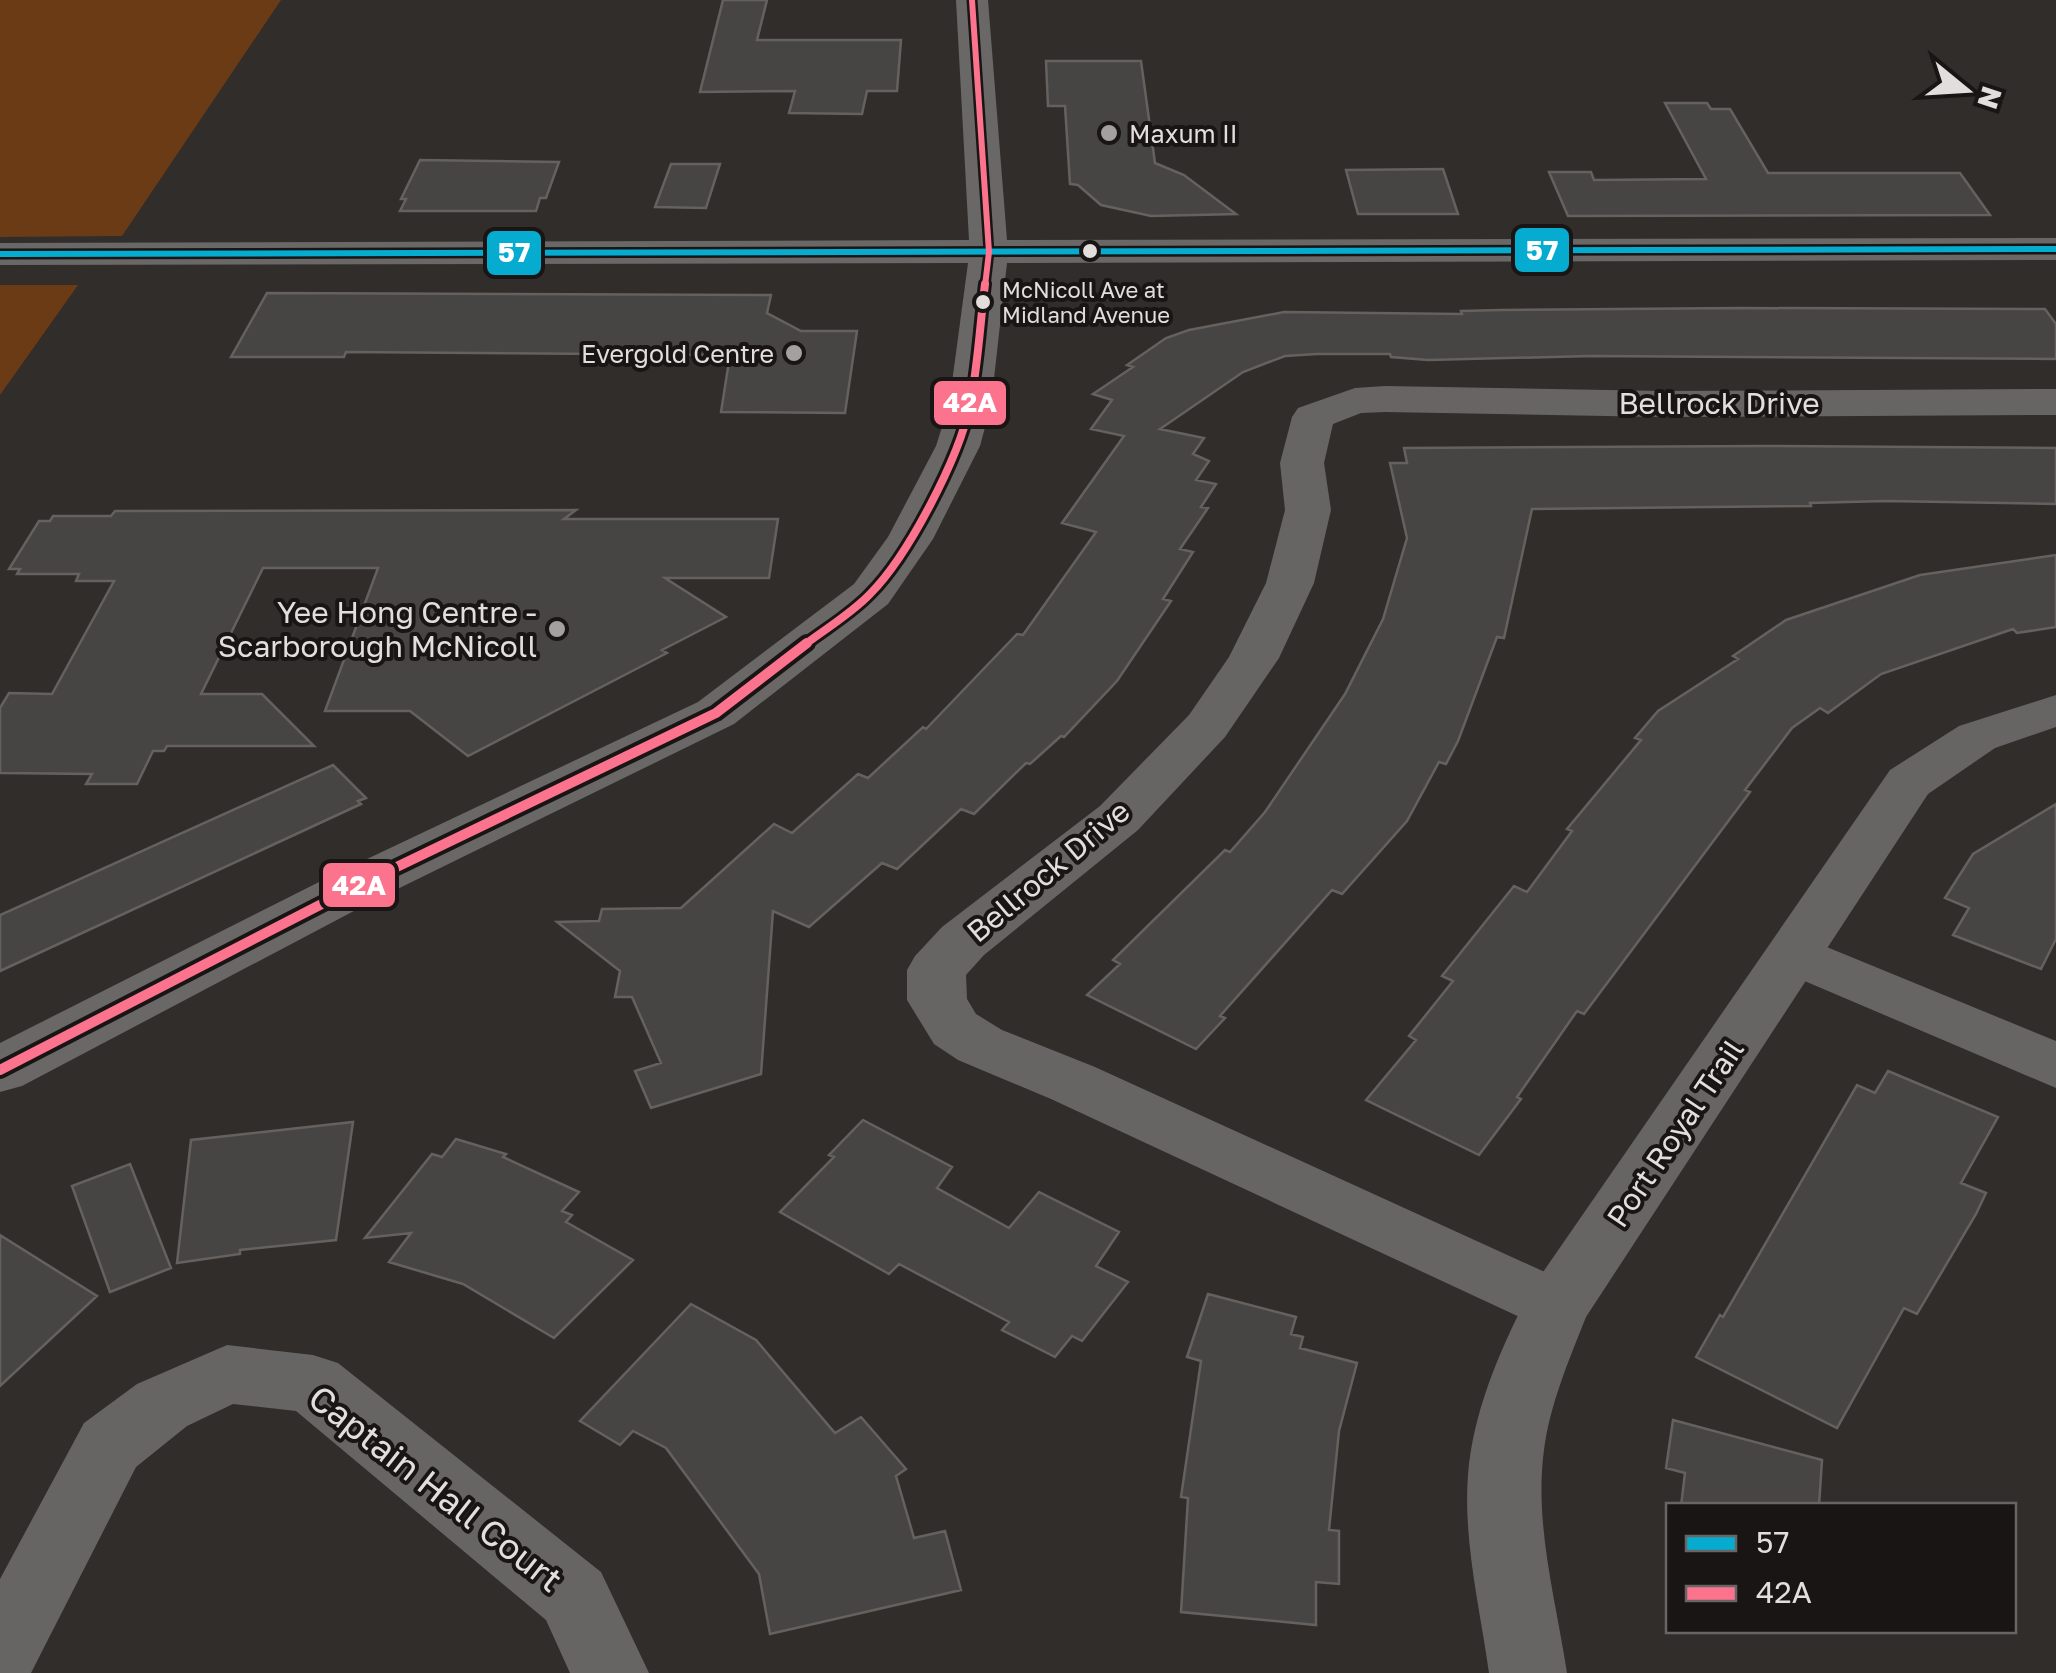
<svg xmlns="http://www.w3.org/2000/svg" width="2056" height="1673" font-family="'Golos Text',sans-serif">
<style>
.green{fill:#6b3b15}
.building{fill:#474544;stroke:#64615f;stroke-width:2.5}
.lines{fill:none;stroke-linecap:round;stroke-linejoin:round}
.minor{fill:#676564;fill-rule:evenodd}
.tertiary{fill:#676564;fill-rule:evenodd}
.secondary{fill:#6a6866;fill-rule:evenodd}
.bus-1-casing{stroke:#181514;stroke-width:11}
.bus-2-far2-casing{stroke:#181514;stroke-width:11}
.bus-2-far1-casing{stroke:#181514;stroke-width:14}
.bus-2-casing{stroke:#181514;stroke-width:18}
.bus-1{stroke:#06acd0;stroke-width:6}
.bus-2-far2{stroke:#fc738d;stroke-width:6}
.bus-2-far1{stroke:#fc738d;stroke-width:8}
.bus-2{stroke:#fc738d;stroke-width:10}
.poi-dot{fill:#a4a09e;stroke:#181514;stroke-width:4}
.bus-dot{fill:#e2dedc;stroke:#181514;stroke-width:4}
.labels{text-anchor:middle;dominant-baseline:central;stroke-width:8;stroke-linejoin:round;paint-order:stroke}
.far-bus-label{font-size:22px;fill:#e2dedc;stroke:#181514;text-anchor:start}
.far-poi-label{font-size:25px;fill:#e2dedc;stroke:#181514;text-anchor:start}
.street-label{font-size:30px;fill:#e2dedc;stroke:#181514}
.poi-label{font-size:30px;fill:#e2dedc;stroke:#181514;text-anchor:end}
.near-street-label{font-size:35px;fill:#e2dedc;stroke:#181514}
.line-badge{stroke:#181514;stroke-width:4}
.badge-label{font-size:28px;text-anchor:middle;font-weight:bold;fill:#fff}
</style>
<rect width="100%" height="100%" fill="#302d2b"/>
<path class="green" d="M0,0H281L122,236L0,237Z
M0,285H78L0,395Z"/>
<path class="building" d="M723,0H767L757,40H901L897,91H867L862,114L789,113L795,91L700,92Z
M1046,61H1141L1155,163L1184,175L1236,214L1151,216L1101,205L1078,185L1070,184L1065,106H1048Z
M1665,103H1707L1711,109H1730L1768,173H1960L1990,215L1568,216L1549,172H1591L1594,180L1706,179Z
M420,160L559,162L546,198H540L536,211H400L406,199H401Z
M671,164H720L706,208L655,207Z
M1443,169L1458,214H1358L1346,170Z
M267,293L771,295L767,313L801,331H857L845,413L721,412L730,355L346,352L344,357H231Z
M1740,308L2045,309L2056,324V359L1591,356L1428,360L1391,357L1390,354H1317L1285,356L1243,372L1160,429L1204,438L1193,454L1209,461L1196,480L1216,484L1201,507L1208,508L1180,549L1193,552L1163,599L1171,601L1117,681L1064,737L1061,736L1030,764L1026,763L974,814L961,809L897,869L882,863L809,927L773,911L761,1074L651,1108L635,1071L661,1063L632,997H615L620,971L557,922L599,921L602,909L681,908L774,824L792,833L858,774L868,778L923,727L926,729L1017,634L1023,635L1096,532L1062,523L1124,436L1091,429L1112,400L1093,394L1133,367L1127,365L1166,338L1189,330L1284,312L1462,314L1461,311L1501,310Z
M1763,446L2056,448V504L1886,501L1810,503L1811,506L1532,509L1504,638L1497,637L1458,741L1446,764L1439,762L1407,821L1342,894L1332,890L1220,1016L1225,1018L1196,1049L1087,995L1120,964L1113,960L1225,850L1230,852L1265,812L1345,694L1383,619L1407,538L1390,463H1407L1404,448Z
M576,510L564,519H778L769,578H665L726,617L662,650L667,653L468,756L410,711H325L378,568H263L201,694H262L314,746H167L164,751H153L137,784H86L92,774L0,773V708L9,693L52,694L114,581H76L79,574H17L20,569H9L39,521H50L53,516H111L115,511Z
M2056,555V627L2017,633L2013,629L1881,674L1828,713L1820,708L1792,728L1745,790L1750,792L1584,1014L1577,1011L1517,1097L1521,1099L1479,1155L1366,1100L1416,1040L1409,1036L1453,981L1442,976L1514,886L1527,892L1572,831L1567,829L1641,740L1635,738L1658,711L1738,659L1733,656L1786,620L1920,575Z
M333,765L366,798L358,801L361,804L0,971V915Z
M2056,804V939L2041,969L1953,935L1969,908L1945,898L1973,854Z
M1888,1071L1998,1117L1961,1183L1986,1193L1976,1214L1917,1314L1904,1308L1837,1428L1696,1357L1720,1315L1723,1317L1857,1085L1875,1093Z
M863,1120L952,1167L937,1188L1009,1228L1039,1192L1119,1232L1096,1266L1128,1282L1082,1341L1072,1336L1055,1357L1002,1330L1009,1322L899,1264L889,1274L780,1212L834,1157L829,1155Z
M353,1122L336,1240L240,1250V1254L177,1263L191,1140Z
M456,1139L506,1154L503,1157L579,1192L562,1211L572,1215L566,1222L633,1260L554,1338L463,1284L389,1262L411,1233L365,1238L432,1154L442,1157Z
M130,1164L171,1268L110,1292L72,1186Z
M0,1235L97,1296L0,1386Z
M1208,1294L1296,1317L1291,1334L1303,1337L1300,1348L1357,1363L1339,1431L1329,1530L1339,1531V1584L1316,1582V1625L1181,1612L1188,1498L1181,1497L1201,1361L1187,1357Z
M691,1304L756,1340L835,1433L861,1417L906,1469L896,1476L914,1538L945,1531L961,1590L770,1634L759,1574L666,1448L633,1431L620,1445L580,1421Z
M1673,1420L1822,1460L1819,1506H1681L1685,1473L1666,1468Z"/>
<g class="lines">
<path class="minor" d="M1385,386L1661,391L2056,389V415L1661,417L1385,412L1361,413L1333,424L1324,463L1331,510L1314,583L1279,658L1225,737L1138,830L984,955L966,975L967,999L976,1014L1002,1030L1095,1067L1580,1288L1590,1307L1580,1326L1556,1334L1051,1099L958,1060L934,1044L907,1000V970L915,956L942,927L1100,806L1189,715L1229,657L1266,583L1285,510L1280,463L1292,417L1298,408L1355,388Z
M1795,934L2056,1041V1088L1774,968L1766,954L1774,940Z
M227,1345L313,1355L338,1363L601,1572L649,1673H570L546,1620L296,1411L233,1404L187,1426L136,1467L31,1673H0V1579L84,1423L137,1384Z"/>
<path class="tertiary" d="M2056,695V727L1995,748L1928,794L1586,1317C1569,1360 1550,1404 1544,1450C1534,1524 1556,1600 1567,1673H1489C1480,1608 1463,1541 1468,1475C1473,1410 1502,1345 1532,1288L1890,770L1959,726Z"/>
<path class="secondary" d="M956,0H988L1007,240L2056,238V260L1007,263L991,405L980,446L933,539L888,604L734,724L369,903L22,1086L0,1092V1043L329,877L698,702L854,584L888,537L936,446L949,405L968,263L0,265V243L969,240Z"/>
<defs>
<path id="bus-1" d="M0,254L2056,249"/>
<path id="bus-2-far2" d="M972,0L989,252L985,286"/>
<path id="bus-2-far1" d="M803,646C825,629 851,614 870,594C908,556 959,458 970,405C978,366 980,324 985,284"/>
<path id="bus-2" d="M0,1070L349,890L716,713L807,643"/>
</defs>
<use href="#bus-1" class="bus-1-casing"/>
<use href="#bus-2-far2" class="bus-2-far2-casing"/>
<use href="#bus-2-far1" class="bus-2-far1-casing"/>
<use href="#bus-2" class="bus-2-casing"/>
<use href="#bus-1" class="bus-1"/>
<use href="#bus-2-far2" class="bus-2-far2"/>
<use href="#bus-2-far1" class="bus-2-far1"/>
<use href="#bus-2" class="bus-2"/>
</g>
<g class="poi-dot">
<circle cx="1109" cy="133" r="10"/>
<circle cx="794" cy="353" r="10"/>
<circle cx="557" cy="629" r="10"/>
</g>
<g class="bus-dot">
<circle cx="1090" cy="251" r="9"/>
<circle cx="983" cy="302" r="9"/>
</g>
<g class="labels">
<g class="far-bus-label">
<text x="1002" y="289">McNicoll Ave at<tspan x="1002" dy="25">Midland Avenue</tspan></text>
</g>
<g class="far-poi-label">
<text x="1129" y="133">Maxum II</text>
<text x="774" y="353" text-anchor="end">Evergold Centre</text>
</g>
<g class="street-label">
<text x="1719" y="403">Bellrock Drive</text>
<text transform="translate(1048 871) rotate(-40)">Bellrock Drive</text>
<text transform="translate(1675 1133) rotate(-56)">Port Royal Trail</text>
</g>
<g class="poi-label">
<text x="537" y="612">Yee Hong Centre -<tspan x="537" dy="34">Scarborough McNicoll</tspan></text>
</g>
<g class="near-street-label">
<text transform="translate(436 1488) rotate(38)">Captain Hall Court</text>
</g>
</g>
<g class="line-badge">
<rect x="1513" y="226" width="58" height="48" rx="10" fill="#06acd0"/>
<rect x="485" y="229" width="58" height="48" rx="10" fill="#06acd0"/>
<rect x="932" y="379" width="76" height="48" rx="10" fill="#fc738d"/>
<rect x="321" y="861" width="76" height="48" rx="10" fill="#fc738d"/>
</g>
<g class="badge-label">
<text x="1542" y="260">57</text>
<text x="514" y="262">57</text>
<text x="970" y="412">42A</text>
<text x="359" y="895">42A</text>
</g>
<rect x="1666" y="1503" width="350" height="130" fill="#181514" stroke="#696564" stroke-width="2.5"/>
<rect x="1686" y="1536" width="50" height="15" fill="#06acd0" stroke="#696564" stroke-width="2.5"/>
<text x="1756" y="1553" font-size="30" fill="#e2dedc">57</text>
<rect x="1686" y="1586" width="50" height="15" fill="#fc738d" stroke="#696564" stroke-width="2.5"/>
<text x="1756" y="1603" font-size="30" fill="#e2dedc">42A</text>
<g transform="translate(1966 90) rotate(108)" stroke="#181514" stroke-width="8" paint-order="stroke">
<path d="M0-8L18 38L0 25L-18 38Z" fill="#e2dedc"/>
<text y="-15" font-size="28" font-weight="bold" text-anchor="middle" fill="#e2dedc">N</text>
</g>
</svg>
